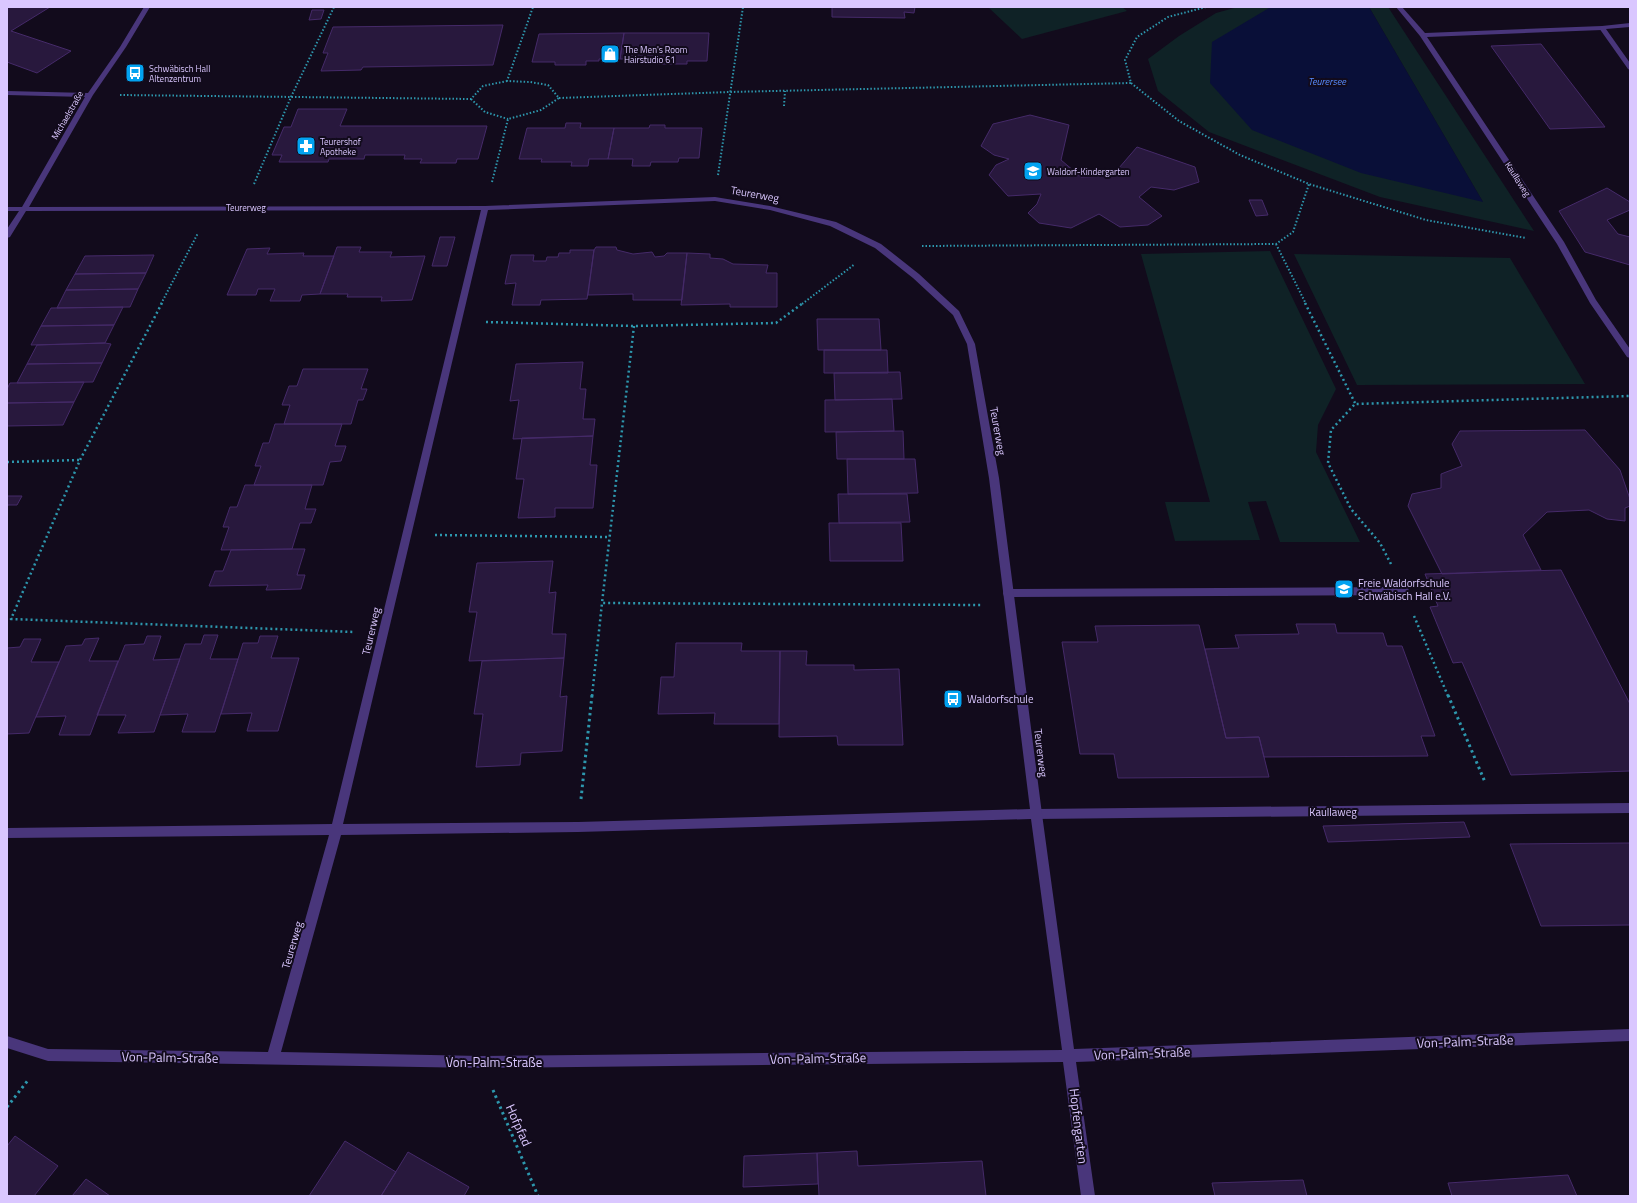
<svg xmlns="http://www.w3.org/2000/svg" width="1637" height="1203" font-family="'Titillium Web',sans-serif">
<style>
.green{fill:#0f2226}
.water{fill:#090f38}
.building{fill:#28183d;stroke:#452a69}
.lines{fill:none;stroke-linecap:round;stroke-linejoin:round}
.path-far2{stroke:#2d97ad;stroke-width:2;stroke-dasharray:1.5 2;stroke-linecap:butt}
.path-far1{stroke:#2d97ad;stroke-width:2.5;stroke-dasharray:2 3;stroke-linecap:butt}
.path{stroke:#2d97ad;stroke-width:3;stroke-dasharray:2.5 3.5;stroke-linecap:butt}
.service{fill:#49367b;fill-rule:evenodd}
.minor{fill:#49367b;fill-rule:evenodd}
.labels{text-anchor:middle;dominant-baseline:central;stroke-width:4;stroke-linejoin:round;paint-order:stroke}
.far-poi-label{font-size:9px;fill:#dac7ff;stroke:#120b1c;text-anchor:start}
.far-street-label{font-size:9px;fill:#dac7ff;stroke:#120b1c}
.far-water-label{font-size:10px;font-style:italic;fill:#568afe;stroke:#120b1c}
.street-label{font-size:11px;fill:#dac7ff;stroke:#120b1c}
.poi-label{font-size:11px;fill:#dac7ff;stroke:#120b1c;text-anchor:start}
.near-street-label{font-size:13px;fill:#dac7ff;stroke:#120b1c}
</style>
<rect width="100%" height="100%" fill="#120b1c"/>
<path class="green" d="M988,7H1122L1127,11L1022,39Z
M1238,7H1273L1269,8L1483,202L1369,7H1388L1534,231L1380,197L1209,132L1158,91L1148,59L1179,36L1216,13Z
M1270,251L1336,389L1318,425L1316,452L1360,542H1280L1266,501L1248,502L1260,540L1175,541L1165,502H1210L1141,254Z
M1294,254L1510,258L1585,384L1357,385Z"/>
<path class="water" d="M1369,7L1483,202L1361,173L1252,130L1210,83L1212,42L1269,8Z"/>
<path class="building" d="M7,7H50L11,31L71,51L37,73L7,62Z
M832,7H915L914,13L904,12L905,18L832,17Z
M312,10H324L321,19L309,20Z
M503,25L493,65L363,67L361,70L321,71L328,53H323L333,27Z
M624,33L620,59H599V61H586V65H555V62H532L539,34Z
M624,33H709L707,61H687V64H654V61H641V59H620Z
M1541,44L1605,127L1550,129L1491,46Z
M298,109H347L340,126H487L478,159H457L456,163H420L422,159H404L405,155H365L364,159H329L328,162H279L282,155H272L284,127H291Z
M1030,115L1069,125L1061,160L1081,177L1112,176L1137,147L1195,167L1199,182L1174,190L1151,187L1139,197L1162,216L1148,225L1120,227L1099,214L1071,228L1039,223L1028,213L1037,204L1041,194L1008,196L989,175L996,165L1009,159L994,155L981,146L993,124Z
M566,123H581L580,128H614L608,159H589L588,166H571L572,162H541L542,159H519L527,128H565Z
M650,125H665V128H702L699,158H679L678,162H651L650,166H632L633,159H608L614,128H649Z
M1607,188L1630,202V210L1607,220L1618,234L1630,237V265L1585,252L1559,211Z
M1249,200H1262L1268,215L1256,216Z
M440,237H455L447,266H432Z
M337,247H361L359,252H392L390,257L425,256L412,300L381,301L382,297H347L348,294H320Z
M596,247H616L617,250L633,254L652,252L655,257L664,256L667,253H687L682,300H633V294L588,295L594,250Z
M270,248L267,254L304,253L303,256H334L320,294L302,295L300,301H270L275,289H258L256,295H227L247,249Z
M570,250H594L587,299L541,300L540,305H512L516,283L505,284L511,255H534L533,261H546L547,257H558L559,253H570Z
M687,253L710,254V258L723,259L733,264L768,265L766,273H777V307H730V304L681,305Z
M154,255L146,273L75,274L85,256Z
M146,273L138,289L66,290L75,274Z
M138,289L130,307L57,308L66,290Z
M123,307L114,325L41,326L51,308Z
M817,319H879L881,350H818Z
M114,325L105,343L31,345L41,326Z
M105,343L111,344L102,363L27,364L37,345Z
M824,350H887L888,373H824Z
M583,362L580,389H586L583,419H595L593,436L513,439L519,400L510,401L516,364Z
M102,363L93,382L17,383L27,364Z
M303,369H368L361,389H367L363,400H358L351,424H284L290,405H282L289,386H297Z
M900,372L902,399L835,400L834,373Z
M84,382L74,402L7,403V389L10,383Z
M892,399L894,431L825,432V400Z
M74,402L63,425L7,426V403Z
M275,424H342L335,446H346L341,461L330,462L323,485H254L261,466H255L263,443H269Z
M1585,430L1620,470L1630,499V506L1625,508V521L1607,519L1589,510L1547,512L1523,535L1541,570L1442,574L1408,506L1412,494L1441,488V474L1462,466L1452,444L1460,431Z
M903,431L904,459H837L836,432Z
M593,436L590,465H597L593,508H555V517L518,518L524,479H516L522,438Z
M847,459H915L918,493L848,494Z
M245,485H312L305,509H316L311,523H300L292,549L221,550L229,527H223L230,507H237Z
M838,494H907L910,522L839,523Z
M7,496H22L17,505H8L7,507Z
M829,523H901L903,561H830Z
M292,549H305L297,575H305L301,589L266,590L268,585L209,586L215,571H223L231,550Z
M553,561L549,593L556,592L552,634H566L564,658L469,661L477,612H469L477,563Z
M1561,570L1630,704V771L1511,775L1462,662L1453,663L1430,607L1438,606L1425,574Z
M1296,624H1335L1337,633H1383L1387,646H1402L1435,736H1421L1428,756L1264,757L1259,737L1226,738L1205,649L1239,648L1235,635L1299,634Z
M1199,625L1226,738L1259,737L1269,777L1118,778L1114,754H1080L1062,642H1098L1095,626Z
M204,635H218L210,659H238L215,732H182L188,714L160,715L185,644H201Z
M147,636H161L153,660L180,659L154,732L118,733L126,715H97L125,645L144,644Z
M260,636H278L271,658H299L278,731H247L252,713L221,714L243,643H258Z
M99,638L89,661H118L90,735H59L66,716L36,717L66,646L82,645L85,639Z
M24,639H41L31,662H59L29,733L7,734V648L20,647Z
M676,643H742L741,651H780L779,724H714L715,713L658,714L661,677H674Z
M780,651H807L806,665H854V670L899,669L903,745H838L837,736L779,737Z
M564,658L560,697L567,696L562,751L521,753L520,765L476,767L483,714H474L482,661Z
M1464,822L1470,837L1328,842L1323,826Z
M1630,843V925L1541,926L1510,844Z
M15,1136L58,1166L34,1196H7V1146Z
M345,1141L396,1172L381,1196H309Z
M857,1151L858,1166L982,1161L986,1196H819L817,1153Z
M408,1152L469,1187L464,1196H381Z
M817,1153L818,1184L743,1187L744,1156Z
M1568,1175L1577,1196H1452L1448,1183Z
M86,1179L110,1196H72Z
M1303,1180L1307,1196H1215L1212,1183Z"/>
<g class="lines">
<path class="path-far2" d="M1206,7L1168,17L1137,37L1125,60L1131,83L1179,121L1240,155L1309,184L1426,220L1526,238
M120,95L471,99L483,86L507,81
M559,98L729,92L1131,83
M471,99L485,112L508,119
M784,106L785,91
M718,175L743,7
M492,182L508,119L541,110L559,98L548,85L530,82L507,81L533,7
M254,184L291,97L334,7
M1276,244L1306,304
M922,246L1276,244L1293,232L1309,184
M161,304L198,233
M802,304L855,264"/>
<path class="path-far1" d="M162,303L80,460L11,619L355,632
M1305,303L1355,403
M486,322L634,326L776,323L803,303
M634,326L602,603L981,605
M7,462L80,460
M435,535L609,537
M1391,564L1380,543L1351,509L1328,463L1331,430L1355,404L1630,396
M1414,616L1448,696
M592,696L602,603"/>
<path class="path" d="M1448,695L1485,782
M581,799L592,695
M493,1090L538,1196
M7,1107L29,1079"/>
<path class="service" d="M1396,7H1402L1425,33L1602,26L1605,28L1602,30L1427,37L1564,242L1596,300L1630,349V358L1627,357L1590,303L1557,244L1420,36Z
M1404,587L1408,588L1409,591L1408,594L1404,595L1008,597L1004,596L1003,593L1004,590L1008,589Z
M1630,803V813L1036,819L1032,818L1030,814L1032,810L1036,809Z"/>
<path class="minor" d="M144,7H150L126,47L93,95L29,207L485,206L715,197L770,206L836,222L881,244L919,274L959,311L975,344L999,478L1042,814L1074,1049L1630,1029V1041L1076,1062L1095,1196H1081L1063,1062L480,1068L48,1061L7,1048V1036L48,1049L268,1052L329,835L7,838V828L332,824L481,210L26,211L10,237L7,238V229L19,211H7V207H22L85,97L7,95V91L88,93L120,47ZM715,201L770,210L830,226L875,248L913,278L953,315L967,344L989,478L1030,809L578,822L343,824L488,210ZM1031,819L1062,1050L480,1056L281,1052L341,835L578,832Z
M1630,23V27L1606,29L1630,63V70L1628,69L1599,28L1602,26Z"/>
</g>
<defs>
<symbol id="shop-square" viewBox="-11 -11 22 22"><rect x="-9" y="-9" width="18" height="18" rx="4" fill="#02a2f0" stroke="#120b1c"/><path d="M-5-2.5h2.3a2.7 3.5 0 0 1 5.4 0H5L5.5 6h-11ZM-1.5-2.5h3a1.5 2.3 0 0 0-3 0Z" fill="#fff"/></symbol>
<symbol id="bus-square" viewBox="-11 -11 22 22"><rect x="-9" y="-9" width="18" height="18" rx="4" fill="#02a2f0" stroke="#120b1c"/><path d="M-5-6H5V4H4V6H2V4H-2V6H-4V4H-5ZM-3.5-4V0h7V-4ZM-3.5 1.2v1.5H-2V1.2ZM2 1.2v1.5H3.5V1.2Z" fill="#fff"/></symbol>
<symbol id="pharmacy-square" viewBox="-11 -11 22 22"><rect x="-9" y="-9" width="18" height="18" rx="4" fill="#02a2f0" stroke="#120b1c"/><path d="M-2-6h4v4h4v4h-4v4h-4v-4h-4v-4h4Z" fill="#fff"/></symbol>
<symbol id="school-square" viewBox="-11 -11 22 22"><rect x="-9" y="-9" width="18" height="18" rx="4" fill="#02a2f0" stroke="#120b1c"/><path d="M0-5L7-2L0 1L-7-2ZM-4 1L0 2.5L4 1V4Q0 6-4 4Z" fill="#fff"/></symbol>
</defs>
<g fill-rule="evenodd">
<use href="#shop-square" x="599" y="43" width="22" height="22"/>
<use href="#bus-square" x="124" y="62" width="22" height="22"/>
<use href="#pharmacy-square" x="295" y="135" width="22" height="22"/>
<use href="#school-square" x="1022" y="160" width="22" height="22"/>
<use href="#school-square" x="1333" y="578" width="22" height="22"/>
<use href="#bus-square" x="942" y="688" width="22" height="22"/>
</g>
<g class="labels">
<g class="far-poi-label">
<text x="624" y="49">The Men's Room<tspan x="624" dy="10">Hairstudio 61</tspan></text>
<text x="149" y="68">Schwäbisch Hall<tspan x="149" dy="10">Altenzentrum</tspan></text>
<text x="320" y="141">Teurershof<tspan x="320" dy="10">Apotheke</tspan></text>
<text x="1047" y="171">Waldorf-Kindergarten</text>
</g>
<g class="far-street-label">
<text transform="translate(67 115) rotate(-60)">Michaelstraße</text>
<text transform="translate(1518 179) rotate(57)">Kaullaweg</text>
<text x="246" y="207">Teurerweg</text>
</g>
<g class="far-water-label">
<text x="1327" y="81">Teurersee</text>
</g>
<g class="street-label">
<text transform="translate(755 194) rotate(10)">Teurerweg</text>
<text transform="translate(998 431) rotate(80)">Teurerweg</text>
<text transform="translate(371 631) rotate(-77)">Teurerweg</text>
<text transform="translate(1041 753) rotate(83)">Teurerweg</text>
<text x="1333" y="812">Kaullaweg</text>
<text transform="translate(292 945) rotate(-74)">Teurerweg</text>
</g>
<g class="poi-label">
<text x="1358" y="583">Freie Waldorfschule<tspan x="1358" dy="13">Schwäbisch Hall e.V.</tspan></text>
<text x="967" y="699">Waldorfschule</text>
</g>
<g class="near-street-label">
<text transform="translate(1465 1041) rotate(-2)">Von-Palm-Straße</text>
<text transform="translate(1142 1053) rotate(-2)">Von-Palm-Straße</text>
<text transform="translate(170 1057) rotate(1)">Von-Palm-Straße</text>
<text transform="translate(818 1058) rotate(-1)">Von-Palm-Straße</text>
<text x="494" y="1062">Von-Palm-Straße</text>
<text transform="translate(519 1125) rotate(66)">Hofpfad</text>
<text transform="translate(1079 1126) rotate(83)">Hopfengarten</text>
</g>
</g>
<rect width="1637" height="1203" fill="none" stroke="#dac7ff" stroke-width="16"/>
</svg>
